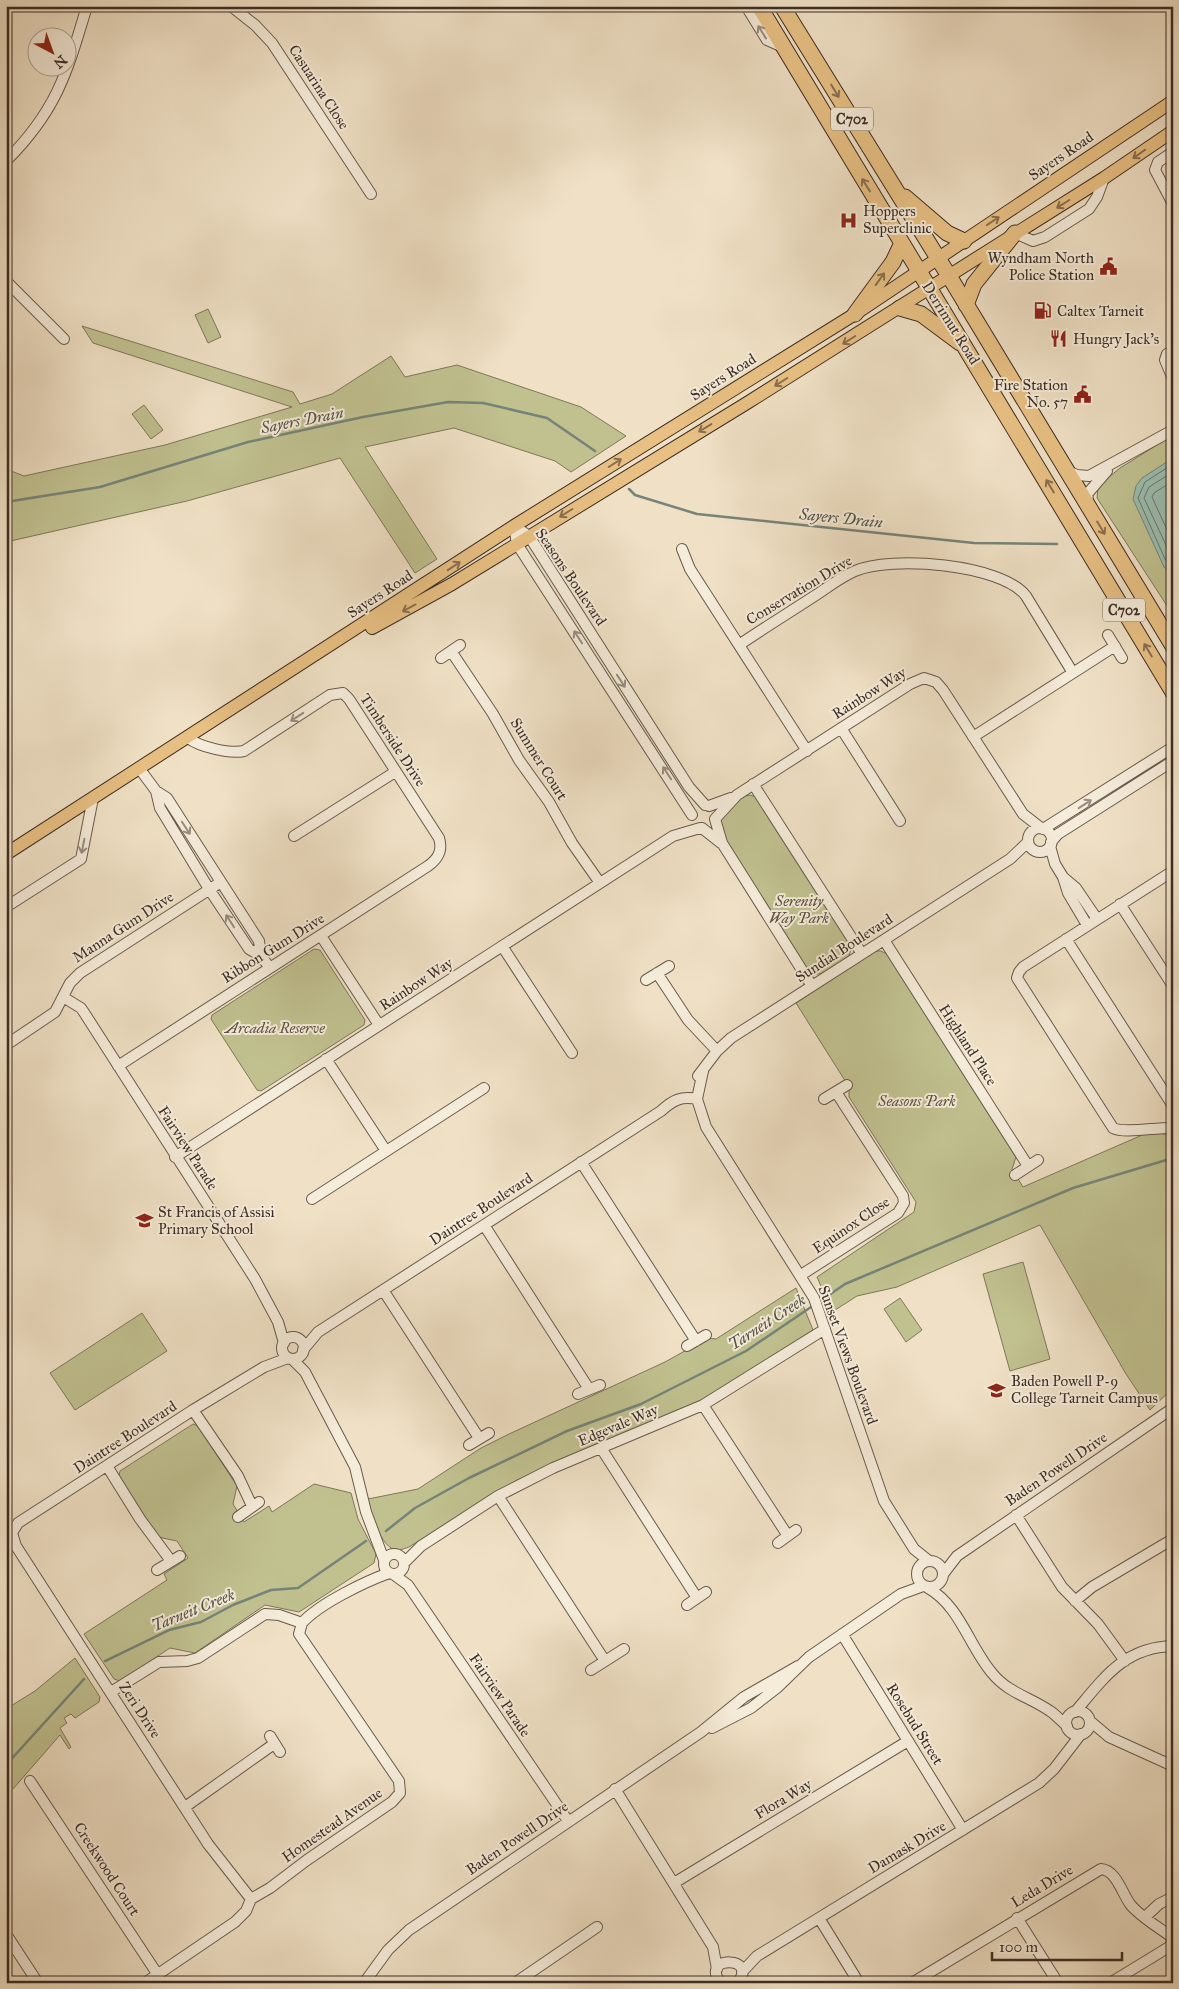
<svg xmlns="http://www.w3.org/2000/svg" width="1179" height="1989" font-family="'IM FELL Great Primer',serif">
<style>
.green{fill:#c1c190;stroke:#7e775a}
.water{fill:#9bbeb0;stroke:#758478}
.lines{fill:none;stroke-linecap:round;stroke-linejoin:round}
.shore{stroke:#6c766a;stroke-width:1}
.stream{stroke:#758478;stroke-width:2.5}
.minor-casing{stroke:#695a4d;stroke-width:12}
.major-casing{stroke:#3c2d25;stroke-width:14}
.highway-casing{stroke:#3c2d25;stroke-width:17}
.minor{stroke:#f5ecda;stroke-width:10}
.major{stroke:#e8c083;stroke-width:12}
.highway{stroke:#e8c083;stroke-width:15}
.oneway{stroke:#988c80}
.oneway2{stroke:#896f4f}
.labels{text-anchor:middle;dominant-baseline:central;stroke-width:4;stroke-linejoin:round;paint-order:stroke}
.shield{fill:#f5ecda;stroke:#74665b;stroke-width:1}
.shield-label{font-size:14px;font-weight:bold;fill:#3c2d25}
.street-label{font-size:15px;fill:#3c2d25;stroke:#f5ecda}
.poi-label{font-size:15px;fill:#3c2d25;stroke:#f5ecda;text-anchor:start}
.park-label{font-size:15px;font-style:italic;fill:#5d5240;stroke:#f5ecda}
.water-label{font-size:16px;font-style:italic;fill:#545148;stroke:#f5ecda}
</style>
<rect width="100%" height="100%" fill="#f0e1c6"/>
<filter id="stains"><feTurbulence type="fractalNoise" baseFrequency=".004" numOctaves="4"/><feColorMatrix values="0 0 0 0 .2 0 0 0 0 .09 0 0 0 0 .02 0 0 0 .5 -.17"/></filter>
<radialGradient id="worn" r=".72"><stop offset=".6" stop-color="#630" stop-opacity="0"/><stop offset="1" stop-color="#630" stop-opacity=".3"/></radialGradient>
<path class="green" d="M208,309L221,337L208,343L195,315Z
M82,326L293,392L300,404L332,394L391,356L405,377L457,365L581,407L626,436L571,472L555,461L454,428L365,447L437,559L415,573L340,458L187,501L6,542V469L24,476L165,445L292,407L93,343Z
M144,405L163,430L151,439L132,414Z
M1173,435V615L1097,498L1098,486L1120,468Z
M750,795L756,797L852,946L849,956C839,964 820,982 808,970L724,838L719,822C726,809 735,797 750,795Z
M314,949L320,950L365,1020L364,1025L261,1091L257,1090L211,1019L212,1015Z
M876,951H881L887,954L1017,1154L1012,1169L1023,1187L1149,1132L1173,1135V1388L1150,1410L1126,1374L1040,1225L897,1287L857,1296L832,1312L817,1277L914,1212L916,1202L849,1097V1087L796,1003Z
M1023,1262L1050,1359L1010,1371L983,1274Z
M796,1288L813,1330L704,1399L517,1480L409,1547C406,1548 401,1550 397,1550C381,1549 371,1513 368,1499L418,1489L481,1448L509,1434L665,1362L708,1338L716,1339Z
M900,1298L922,1330L906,1342L884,1309Z
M142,1313L167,1351L75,1410L50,1373Z
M193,1424L198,1426L237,1486L233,1504L244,1522L269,1506L272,1512L314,1484L351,1493L358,1519L376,1554L374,1563L299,1612L265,1605L195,1653L170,1648L120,1681L114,1679L84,1634L167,1580L164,1574L188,1558L177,1541L158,1537L119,1476L120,1471Z
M75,1658L100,1697L99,1702L75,1718L71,1714L64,1718L67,1723L60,1728L71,1747L69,1749L60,1735L6,1797V1709L35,1691Z"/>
<path class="water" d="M1173,458V574L1164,567L1133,499L1136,486L1142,478Z"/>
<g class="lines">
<path class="shore" d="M1173,464L1145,482L1138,498L1165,559L1173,569
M1173,472L1149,487L1144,498L1173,560
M1173,481L1154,493L1152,497L1173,543"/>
<path class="stream" d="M629,489L635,495L697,514L974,543L1057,544
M6,499L12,501L100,487L248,442L363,417L448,402L483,403L547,418L595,451
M819,1302L845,1284L1073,1188L1173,1158
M386,1531L415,1508L469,1478L567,1431L641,1404L746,1351L814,1305
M105,1661L169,1630L201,1622L233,1605L271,1590L298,1588L366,1541
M6,1765L84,1679"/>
<defs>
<path id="minor" d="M231,6L255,25L272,43L371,194
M746,6L767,40L785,48
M1173,152L1158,162L1155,170L1173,204
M6,161C57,110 67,73 87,6
M1015,233L1033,241L1045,237L1089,209L1097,197L1104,178
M6,281L64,339
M1173,351L1167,354L1165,360L1173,379
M1067,471L1077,475L1089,476L1173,430
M1087,504L1088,493L1107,471
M514,526L517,544L692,815
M514,526L529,536L689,787L705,805
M682,549L690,569L807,751
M1108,635L1122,658
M739,645C764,628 790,612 816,595C828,587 841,577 855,571C890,555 1002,564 1026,596L1073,673
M451,651L493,714L519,760L549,802L572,843L600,883
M441,658L460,645
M841,728L900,821
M973,737L1115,646
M139,768L156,791L167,798L259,941L261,956L270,968
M753,784L862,954
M156,791L160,808L209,889L249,949L261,956
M709,806L731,798
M715,819L737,795L910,684L924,678L936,682L943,690L1023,814L1041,828
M715,819L722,843L812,986
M702,828L721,843
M1028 840a12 12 0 1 1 24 0a12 12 0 1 1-24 0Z
M1043,829L1173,747
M294,836L395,772
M1051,842L1058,834L1173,761
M1050,846L1055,864L1063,877L1076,888L1097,919
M1173,871L1023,967L1019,972L1017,978L1113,1128C1124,1134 1158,1127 1173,1128
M1063,877L1068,893L1087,925
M1120,904L1173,986
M6,907L81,859L93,798
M321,936L379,1025
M1066,939L1173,1106
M884,940L1028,1166
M502,946L572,1053
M657,973L688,1020L717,1051
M646,980L669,966
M63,997L81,1008L85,1014L255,1279L278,1322L284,1343
M6,1045L55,1012L70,983L80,973L221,882
M326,1059L386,1151
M118,1066L428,866C438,859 443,851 439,838L349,699L343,693L330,695L244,751C229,754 200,747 188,738
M703,1071L697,1099L706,1127L814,1298L884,1501L914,1549L929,1561
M698,1076L717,1051L731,1038L1010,859L1028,842
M824,1099L847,1085
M175,1157L673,836L700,828
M581,1162L696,1341
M1015,1175L1038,1160
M312,1199L484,1088
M484,1225L589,1389
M801,1275L898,1213L904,1203L903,1196L836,1092
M383,1290L479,1438
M282 1348a11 11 0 1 1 22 0a11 11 0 1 1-22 0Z
M687,1346L706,1335
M303,1350L318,1332L661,1111C673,1100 681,1096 697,1099
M292,1359L305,1372L355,1467L366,1512L384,1560
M578,1394L600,1385
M703,1405L788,1536
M193,1410L238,1476L252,1506
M469,1445L489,1433
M601,1448L697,1598
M107,1466L140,1519L171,1561
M498,1496L605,1661
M1016,1515L1062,1587L1098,1624L1125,1661
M238,1517L259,1502
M12,1533L16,1546L208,1844L251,1899
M7,1535L12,1533L18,1523L193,1410L264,1367L288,1358
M778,1543L796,1530
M384 1564a10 10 0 1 1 20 0a10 10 0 1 1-20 0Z
M917 1574a13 13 0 1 1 26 0a13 13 0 1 1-26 0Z
M404,1563L421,1546L498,1496L553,1468L703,1405L825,1329
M157,1570L180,1556
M944,1573L957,1556L1173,1408
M393,1574L408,1585L568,1821
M928,1588C960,1606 969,1646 992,1673C1008,1693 1030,1697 1050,1711C1056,1715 1061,1721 1067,1726
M1075,1601L1092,1587L1173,1539
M687,1605L706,1592
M842,1634L963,1830
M591,1670L624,1649
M111,1692L159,1662L187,1661L198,1658L265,1614L279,1615L302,1623C319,1604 364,1582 389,1573
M1066 1723a12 12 0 1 1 24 0a12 12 0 1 1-24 0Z
M1075,1712C1103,1679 1124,1647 1173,1646
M1090,1721L1109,1737L1173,1766
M712,1728L751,1708L778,1687L809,1657L901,1594L923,1586
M270,1736L280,1752
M30,1781L158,1975
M615,1789L713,1947L717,1969
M185,1807L274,1744
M674,1883L908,1741
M1145,1917L1159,1904L1173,1897
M819,1918L859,1983
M1017,1918L1058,1983
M6,1934L38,1983
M742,1972L757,1956L1039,1783L1054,1769L1081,1734
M145,1983L235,1922L246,1911L251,1899L270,1888L307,1860L392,1802L400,1793L399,1781L299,1634L302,1623
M364,1983L388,1950L409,1930L701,1732L744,1697L798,1666
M515,1983L597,1927
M721,1983C698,1955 761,1956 737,1983
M912,1983L1101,1869C1116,1870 1122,1893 1130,1904C1140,1917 1160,1928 1173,1938
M1110,1983L1169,1947L1173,1942"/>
<path id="major" d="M372,628L452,584L747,403L1104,178L1173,131
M6,854L514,526L855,314L1173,101"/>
<path id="highway" d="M759,6L1173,692
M782,6L949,276L1173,646
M905,197L947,233L964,241
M966,305L974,284L1015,233
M900,308L921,314L960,343
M855,314L893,262L902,243"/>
</defs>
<use href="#minor" class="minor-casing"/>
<use href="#major" class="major-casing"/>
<use href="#highway" class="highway-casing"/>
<use href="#minor" class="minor"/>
<use href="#major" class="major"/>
<use href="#highway" class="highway"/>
</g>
<defs><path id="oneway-shaft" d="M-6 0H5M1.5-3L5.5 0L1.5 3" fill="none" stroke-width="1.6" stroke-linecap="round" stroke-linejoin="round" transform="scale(1.25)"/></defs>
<g class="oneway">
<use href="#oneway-shaft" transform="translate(762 32) rotate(-122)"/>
<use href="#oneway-shaft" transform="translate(578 637) rotate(-123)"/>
<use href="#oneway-shaft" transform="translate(621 681) rotate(57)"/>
<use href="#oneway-shaft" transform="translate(297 717) rotate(147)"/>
<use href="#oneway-shaft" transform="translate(667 773) rotate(-123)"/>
<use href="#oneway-shaft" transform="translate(1085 804) rotate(-33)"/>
<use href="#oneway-shaft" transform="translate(186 828) rotate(57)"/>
<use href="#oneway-shaft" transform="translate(83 846) rotate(101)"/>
<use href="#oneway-shaft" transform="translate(230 921) rotate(-123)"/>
</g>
<g class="oneway2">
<use href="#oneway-shaft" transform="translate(835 91) rotate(59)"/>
<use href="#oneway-shaft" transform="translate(1139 154) rotate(145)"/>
<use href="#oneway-shaft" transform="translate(866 185) rotate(-122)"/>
<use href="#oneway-shaft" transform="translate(1063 204) rotate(148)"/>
<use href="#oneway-shaft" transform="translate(993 221) rotate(-34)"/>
<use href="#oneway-shaft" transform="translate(880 279) rotate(-54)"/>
<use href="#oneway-shaft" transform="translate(849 340) rotate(148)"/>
<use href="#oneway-shaft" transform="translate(781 382) rotate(148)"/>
<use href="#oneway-shaft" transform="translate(705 428) rotate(149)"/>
<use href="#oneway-shaft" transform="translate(615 463) rotate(-32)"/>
<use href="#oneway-shaft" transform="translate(1050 486) rotate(-121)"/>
<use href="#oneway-shaft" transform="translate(566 513) rotate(148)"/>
<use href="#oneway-shaft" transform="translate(1101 528) rotate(59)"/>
<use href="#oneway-shaft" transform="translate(454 566) rotate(-33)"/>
<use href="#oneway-shaft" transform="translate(409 608) rotate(152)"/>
<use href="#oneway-shaft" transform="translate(1148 650) rotate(-121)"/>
</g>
<defs>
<symbol id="hospital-bare" viewBox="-9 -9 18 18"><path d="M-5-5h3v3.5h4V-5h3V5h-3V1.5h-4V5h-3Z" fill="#8f2418" stroke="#f5ecda" stroke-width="2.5" paint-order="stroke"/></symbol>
<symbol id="civic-bare" viewBox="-9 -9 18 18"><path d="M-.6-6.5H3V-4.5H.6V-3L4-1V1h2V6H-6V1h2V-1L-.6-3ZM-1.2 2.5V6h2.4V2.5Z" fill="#8f2418" stroke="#f5ecda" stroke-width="2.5" paint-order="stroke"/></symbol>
<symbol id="fuel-bare" viewBox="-9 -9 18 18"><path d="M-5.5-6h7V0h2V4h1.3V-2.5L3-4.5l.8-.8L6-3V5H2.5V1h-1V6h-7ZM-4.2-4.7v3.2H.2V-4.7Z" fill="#8f2418" stroke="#f5ecda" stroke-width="2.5" paint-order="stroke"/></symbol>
<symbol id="restaurant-bare" viewBox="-9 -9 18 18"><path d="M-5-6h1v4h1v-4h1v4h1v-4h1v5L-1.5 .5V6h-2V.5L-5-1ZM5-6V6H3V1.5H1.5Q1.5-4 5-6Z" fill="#8f2418" stroke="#f5ecda" stroke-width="2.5" paint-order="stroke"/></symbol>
<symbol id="school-bare" viewBox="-9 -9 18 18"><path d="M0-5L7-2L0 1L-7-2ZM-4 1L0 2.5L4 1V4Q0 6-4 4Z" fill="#8f2418" stroke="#f5ecda" stroke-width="2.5" paint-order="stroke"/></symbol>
</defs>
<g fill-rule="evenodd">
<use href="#hospital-bare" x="836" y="208" width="25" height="25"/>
<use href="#civic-bare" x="1096" y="254" width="25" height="25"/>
<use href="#fuel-bare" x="1030" y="298" width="25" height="25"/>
<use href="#restaurant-bare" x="1046" y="326" width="25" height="25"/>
<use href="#civic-bare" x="1070" y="382" width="25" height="25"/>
<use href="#school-bare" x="132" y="1208" width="25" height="25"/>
<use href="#school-bare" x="984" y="1378" width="25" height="25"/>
</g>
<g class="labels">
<g class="shield">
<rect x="831" y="107.5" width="42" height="23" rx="4"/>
<rect x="1103" y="598.5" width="42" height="23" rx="4"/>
</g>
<g class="shield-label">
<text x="852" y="119">C702</text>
<text x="1124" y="610">C702</text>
</g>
<g class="street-label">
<text transform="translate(319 87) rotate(57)">Casuarina Close</text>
<text transform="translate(1061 156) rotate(-34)">Sayers Road</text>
<text transform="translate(951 323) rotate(58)">Derrimut Road</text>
<text transform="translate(723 377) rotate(-32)">Sayers Road</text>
<text transform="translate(571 577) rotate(56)">Seasons Boulevard</text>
<text transform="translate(799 590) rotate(-31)">Conservation Drive</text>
<text transform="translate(380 594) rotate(-33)">Sayers Road</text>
<text transform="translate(869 693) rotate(-32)">Rainbow Way</text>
<text transform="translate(393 740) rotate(57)">Timberside Drive</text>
<text transform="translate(539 759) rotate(58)">Summer Court</text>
<text transform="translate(123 927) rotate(-33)">Manna Gum Drive</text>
<text transform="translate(273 948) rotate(-32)">Ribbon Gum Drive</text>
<text transform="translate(844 948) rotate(-33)">Sundial Boulevard</text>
<text transform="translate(416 984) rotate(-33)">Rainbow Way</text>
<text transform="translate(968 1045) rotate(57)">Highland Place</text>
<text transform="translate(188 1148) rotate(57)">Fairview Parade</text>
<text transform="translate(481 1209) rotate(-33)">Daintree Boulevard</text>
<text transform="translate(851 1225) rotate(-34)">Equinox Close</text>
<text transform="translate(848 1355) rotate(70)">Sunset Views Boulevard</text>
<text transform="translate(618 1425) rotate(-23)">Edgevale Way</text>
<text transform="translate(125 1437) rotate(-33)">Daintree Boulevard</text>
<text transform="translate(1056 1469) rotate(-34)">Baden Powell Drive</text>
<text transform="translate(500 1695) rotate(56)">Fairview Parade</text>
<text transform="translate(140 1710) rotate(57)">Zeri Drive</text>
<text transform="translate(915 1724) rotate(58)">Rosebud Street</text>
<text transform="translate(783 1799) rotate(-31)">Flora Way</text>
<text transform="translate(332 1825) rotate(-35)">Homestead Avenue</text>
<text transform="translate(517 1838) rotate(-34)">Baden Powell Drive</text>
<text transform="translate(907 1847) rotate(-31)">Damask Drive</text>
<text transform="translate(107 1869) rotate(57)">Creekwood Court</text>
<text transform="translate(1042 1886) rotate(-31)">Leda Drive</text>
</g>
<g class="poi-label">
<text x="863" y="211">Hoppers<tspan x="863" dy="17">Superclinic</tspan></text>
<text x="1094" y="258" text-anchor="end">Wyndham North<tspan x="1094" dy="17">Police Station</tspan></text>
<text x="1057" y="311">Caltex Tarneit</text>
<text x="1073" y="339">Hungry Jack's</text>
<text x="1068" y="385" text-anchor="end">Fire Station<tspan x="1068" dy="17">No. 57</tspan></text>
<text x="158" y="1212">St Francis of Assisi<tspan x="158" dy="17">Primary School</tspan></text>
<text x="1011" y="1381">Baden Powell P-9<tspan x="1011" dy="17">College Tarneit Campus</tspan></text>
</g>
<g class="park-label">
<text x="799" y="901">Serenity<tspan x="799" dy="17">Way Park</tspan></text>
<text x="275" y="1028">Arcadia Reserve</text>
<text x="917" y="1101">Seasons Park</text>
</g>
<g class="water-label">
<text transform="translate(302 420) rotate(-11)">Sayers Drain</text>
<text transform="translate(841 518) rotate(6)">Sayers Drain</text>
<text transform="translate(767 1322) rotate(-33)">Tarneit Creek</text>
<text transform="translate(193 1610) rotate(-22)">Tarneit Creek</text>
</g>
</g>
<rect width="1179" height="1989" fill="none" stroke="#f0e1c6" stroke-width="25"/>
<rect x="8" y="8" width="1164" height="1974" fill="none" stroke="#3c2d25" stroke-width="2.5"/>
<rect x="12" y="12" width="1154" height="1964" fill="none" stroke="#3c2d25"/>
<g transform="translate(52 52) rotate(139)"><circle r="24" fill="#f5ecda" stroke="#aba092"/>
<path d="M0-4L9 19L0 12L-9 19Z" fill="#8f2418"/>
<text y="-8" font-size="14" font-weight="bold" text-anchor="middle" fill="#3c2d25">N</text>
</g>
<path d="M992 1952v8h130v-8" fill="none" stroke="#3c2d25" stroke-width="2.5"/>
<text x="999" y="1952" font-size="15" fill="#3c2d25" stroke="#f5ecda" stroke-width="4" paint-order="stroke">100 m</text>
<rect width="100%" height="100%" filter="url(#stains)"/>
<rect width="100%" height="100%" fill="url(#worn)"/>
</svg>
